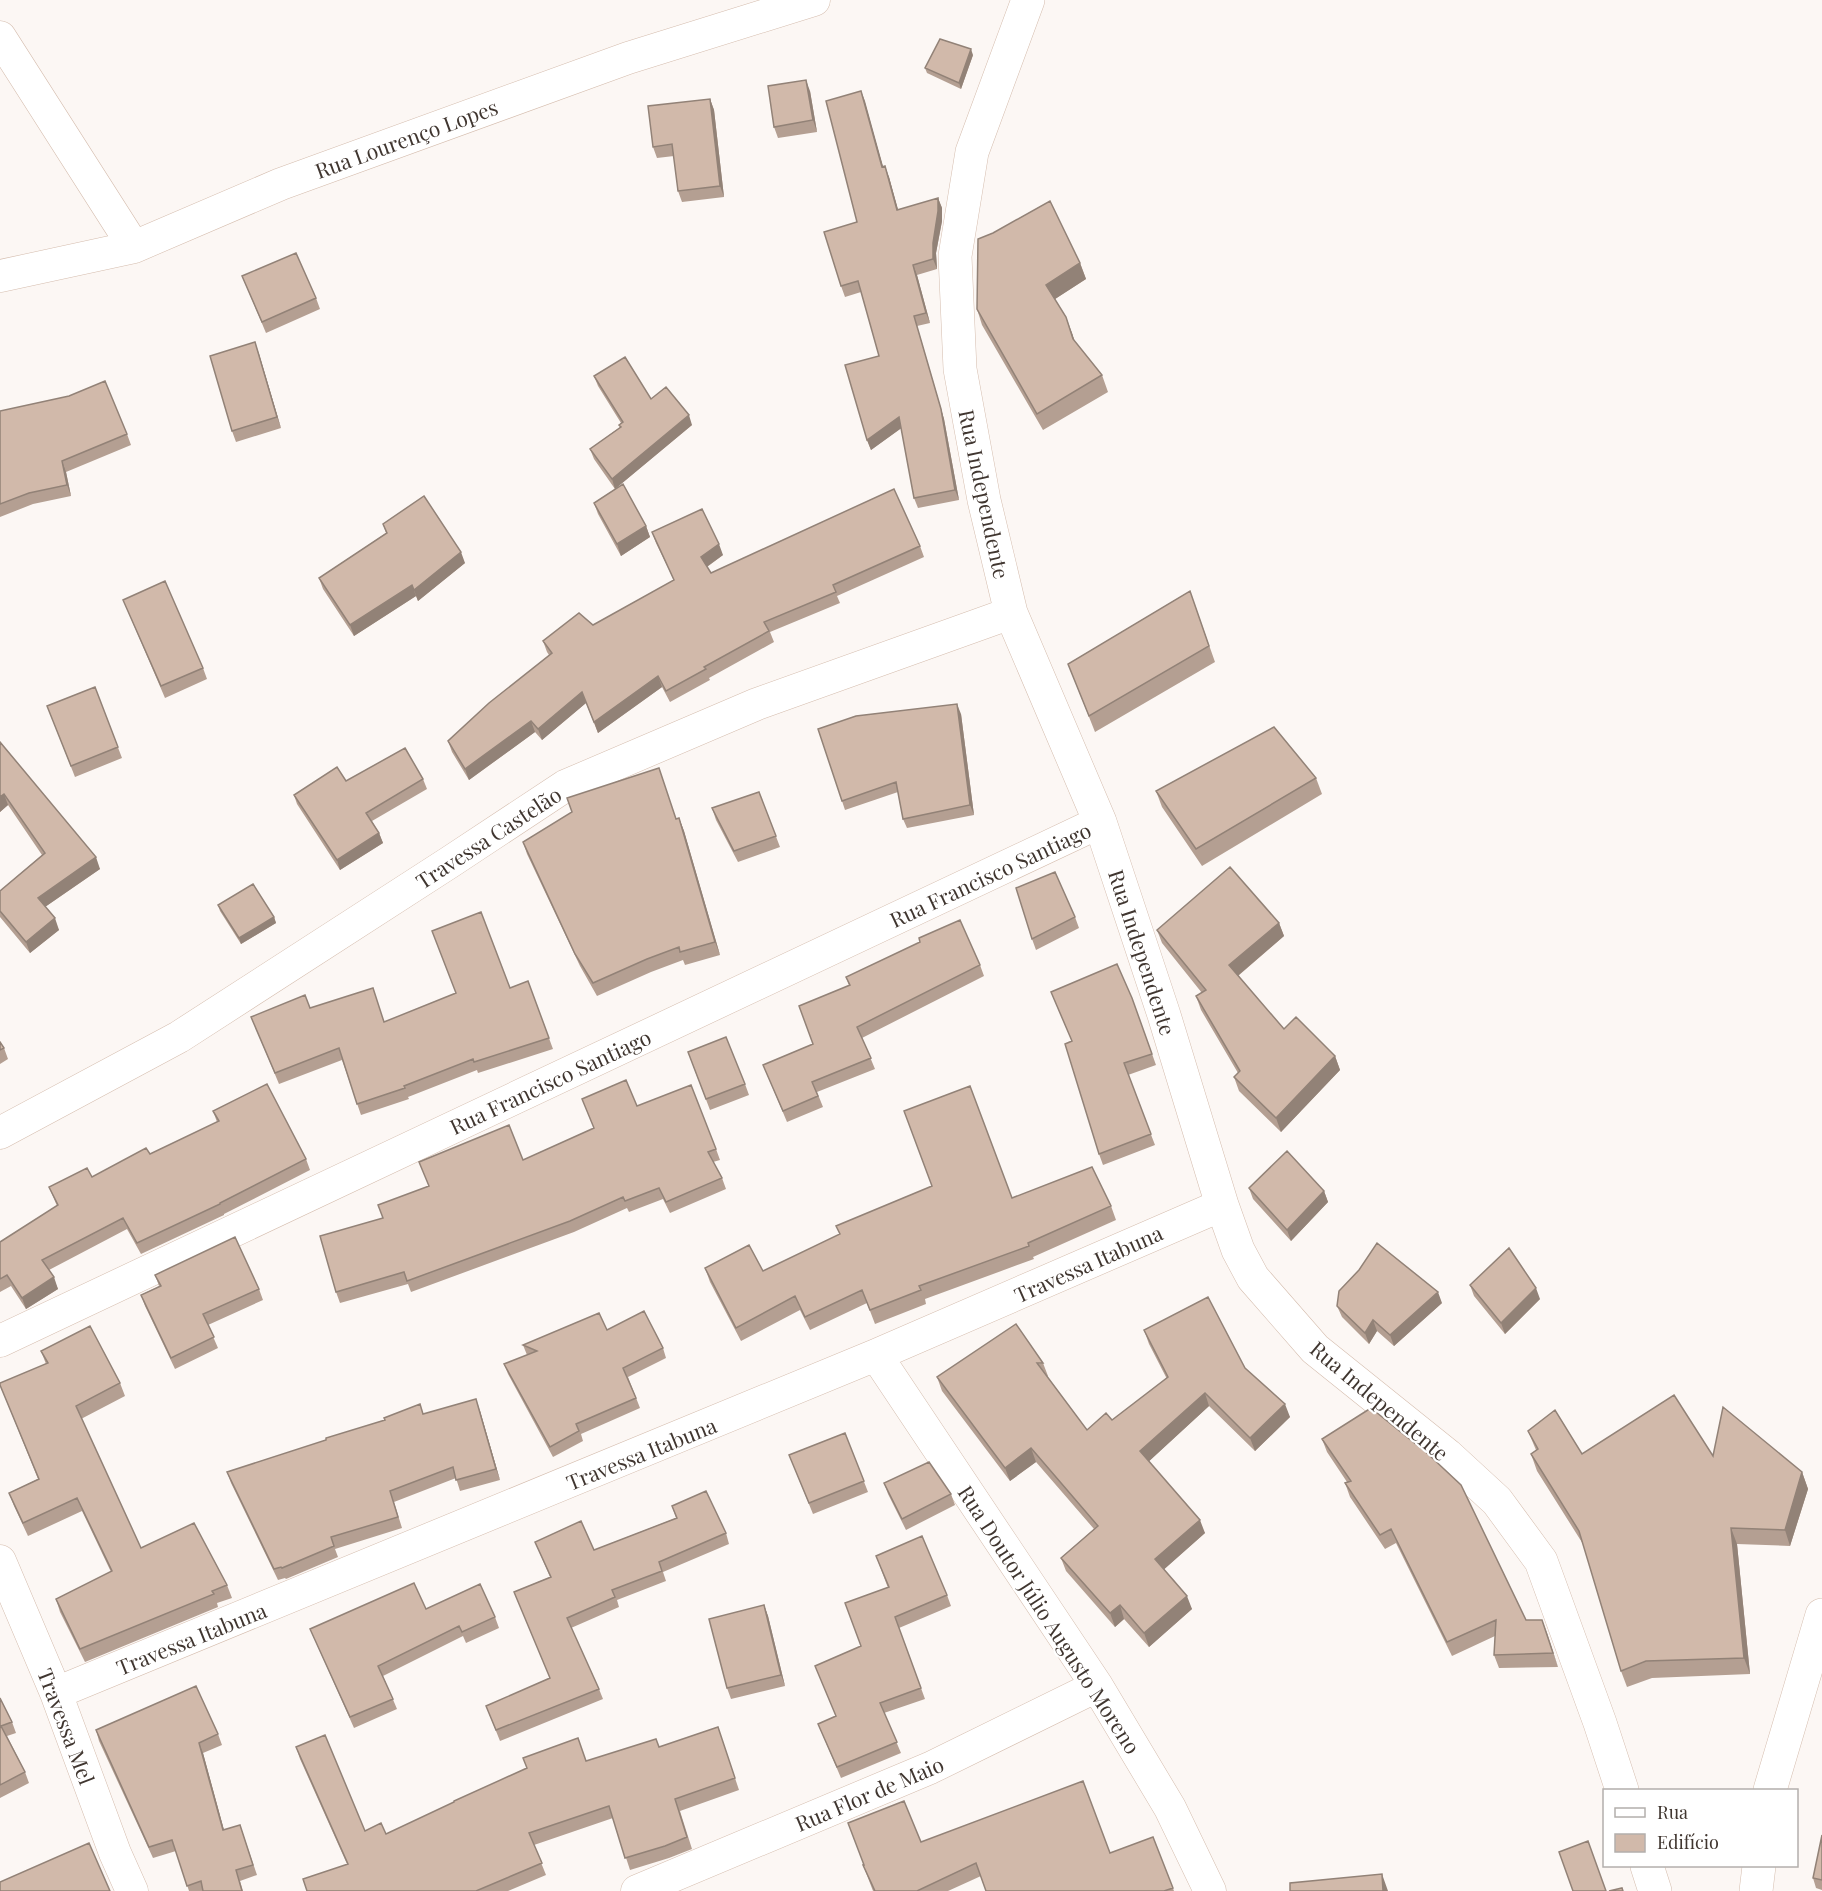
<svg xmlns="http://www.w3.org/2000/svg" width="1822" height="1891" font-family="'Playfair Display',serif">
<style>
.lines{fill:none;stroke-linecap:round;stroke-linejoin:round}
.minor-casing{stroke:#d5bdae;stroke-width:33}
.tertiary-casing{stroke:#d5bdae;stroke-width:34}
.minor{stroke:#fff;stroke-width:32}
.tertiary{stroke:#fff;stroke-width:33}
.wall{fill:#b49f92}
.shaded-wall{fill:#928277}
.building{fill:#d1b9aa;stroke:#928277;stroke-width:1.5}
.labels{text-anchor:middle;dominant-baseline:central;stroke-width:4.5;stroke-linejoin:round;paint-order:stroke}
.street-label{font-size:21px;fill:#403630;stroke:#fff}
</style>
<rect width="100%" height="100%" fill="#fcf7f4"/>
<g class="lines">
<defs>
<path id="minor" d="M0,37L134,247
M0,276L134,247L281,184L628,58L814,0
M0,1133L179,1037L450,862L565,786L757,704L1011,613
M0,1341L1100,822
M876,1355L1097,1686L1170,1808L1210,1891
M0,1561L56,1693L115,1853L132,1891
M56,1693L876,1355L1222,1205
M637,1891L930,1768L1097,1686"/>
<path id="tertiary" d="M1028,0L972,152L955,256L960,369L984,500L1011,613L1100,822L1164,1015L1222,1205L1238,1250L1253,1278L1315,1349L1447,1455L1497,1501L1541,1561L1600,1723L1622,1790
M1770,1790L1822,1615
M1647,1866L1655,1891
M1756,1891L1759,1866"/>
</defs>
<use href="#minor" class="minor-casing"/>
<use href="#tertiary" class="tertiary-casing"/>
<use href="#minor" class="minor"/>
<use href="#tertiary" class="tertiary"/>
</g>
<path class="wall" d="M973,55L961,89L927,73L925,68Z
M810,91L817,132L778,138L774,127Z
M861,91L883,167L889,177L898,210L938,198L942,208V221L936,253L937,269L917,275L930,323L917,326L944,419L959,500L918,508L914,498L901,428L871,450L867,440L879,356L861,292L845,297L841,286L857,222Z
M710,99L714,110L724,197L682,202L678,191L674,156L657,158L653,147Z
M1080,263L1086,279L1055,299L1072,333L1075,342L1102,375L1108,392L1043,430L982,325L977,309Z
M242,276L316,298L320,309L266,333Z
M259,354L281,428L236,442L232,431Z
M594,376L651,399L692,425L615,489L646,526L650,537L621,556L598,514L594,503L615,489L594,459L590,449L620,427L619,425L621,423L598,386Z
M0,411L127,434L131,445L66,472L71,496L33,504L0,517Z
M383,524L465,563L418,601L416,596L354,636L323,589L319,578L386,533Z
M652,532L723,555L707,567L711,573L920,546L924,557L837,596L840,603L770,632L774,642L709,678L710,680L670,702L662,687L598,733L586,703L542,740L535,732L469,780L452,752L448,741L549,655L547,652L543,641L593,625L674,580L656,543Z
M1190,591L1215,662L1095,732L1068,664Z
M123,600L203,668L207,679L165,698Z
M95,687L122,758L75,777L47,706Z
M961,714L974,815L907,828L903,819L898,792L845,810L842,801Z
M0,742L100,869L45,907L59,930L30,953L0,917V891L42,855L8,805L0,812Z
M1316,778L1322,794L1202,866L1162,807L1156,791Z
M423,779L427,789L372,821L379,833L383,843L340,870L297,804L294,795L346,781Z
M759,792L780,847L738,862L716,820L712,808Z
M679,818L684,831L720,955L685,965L683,960L651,972L597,996L580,966L527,854L523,842Z
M218,905L274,917L276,923L241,944L220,911Z
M1075,917L1079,928L1036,950L1032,939Z
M1279,923L1284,936L1238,976L1284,1029L1335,1056L1340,1070L1281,1132L1239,1091L1234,1077L1238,1073L1201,1010L1196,996L1202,993L1162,943L1157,930Z
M980,965L984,976L862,1038L875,1069L817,1092L823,1107L787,1122L763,1065L813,1044L849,986L846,977Z
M528,981L553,1049L478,1073L477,1070L408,1097L409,1099L361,1115L342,1060L279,1084L251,1017L310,1008L384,1022L510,988Z
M1051,992L1132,998L1156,1065L1128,1075L1155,1145L1103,1165L1099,1154L1072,1041Z
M0,1042L4,1048L8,1059L0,1064Z
M692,1063L745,1084L749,1095L710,1110Z
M582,1099L637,1106L716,1149L720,1160L713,1162L722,1178L726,1189L670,1213L663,1199L629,1212L627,1208L574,1232L411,1292L408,1284L340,1303L336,1292L383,1218L523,1160L594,1128Z
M213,1111L306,1159L310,1170L224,1214V1215L141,1254L127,1229L49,1270L58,1289L26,1309L11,1286L0,1292V1242L57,1206L49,1187L92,1177L150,1154L217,1122Z
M1249,1188L1324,1191L1328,1202L1291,1241L1253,1199Z
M1012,1198L1111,1206L1116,1220L1033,1257L1034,1259L925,1299L926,1304L875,1324L867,1303L810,1330L800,1310L741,1341L710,1282L705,1268L763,1271Z
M155,1275L259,1289L263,1300L208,1325L218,1348L175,1369L145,1306L141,1295L159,1286Z
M1470,1285L1540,1299L1505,1334L1474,1296Z
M1442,1303L1394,1346L1377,1331L1369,1344L1342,1317L1337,1306Z
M607,1330L663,1348L666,1358L628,1377L640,1408L581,1434L583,1441L553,1457L508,1374L504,1364L527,1355L523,1345Z
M1144,1330L1245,1368L1290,1417L1255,1451L1209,1406L1149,1461L1205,1533L1164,1569L1192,1609L1149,1647L1124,1619L1115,1627L1066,1571L1061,1558L1094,1529L1036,1462L1010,1481L942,1391L937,1377L1043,1363L1048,1376H1047L1087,1430L1112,1420L1167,1379L1149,1344Z
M41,1351L120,1383L125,1396L81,1419L141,1548L227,1585L232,1598L217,1603L218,1607L85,1662L60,1612L56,1599L111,1572L82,1511L28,1536L14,1506L9,1493L38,1479L0,1385L46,1364Z
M480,1411L500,1480L460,1491L456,1478L394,1502L402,1528L335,1549L338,1557L286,1579L285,1578L278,1580L231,1483L227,1472L423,1414Z
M1528,1431L1582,1454L1713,1456L1802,1472L1808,1489L1790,1546L1737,1544L1750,1674L1652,1678L1627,1687L1621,1671L1583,1544L1537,1471L1531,1454L1536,1450Z
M845,1433L868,1492L813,1514L789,1455Z
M1322,1439L1526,1620H1542L1558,1667L1499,1668L1494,1655L1495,1636L1452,1656L1396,1543L1385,1549L1350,1497L1345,1483L1347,1482L1327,1452Z
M884,1483L951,1494L955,1505L906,1530L888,1494Z
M672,1506L726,1533L729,1544L663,1572L666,1581L617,1600L619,1607L571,1628L599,1689L603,1699L500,1741L486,1706L550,1678L514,1592L550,1577L535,1542L594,1550L676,1518Z
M876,1556L947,1595L951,1606L899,1628L925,1699L884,1713L901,1753L841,1778L818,1724L836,1716L815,1666L861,1646L888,1588Z
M764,1605L768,1616L785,1686L731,1699L727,1688Z
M426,1609L495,1617L499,1628L466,1643L463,1636L383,1676L397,1709L354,1728L310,1629Z
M0,1698L12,1722L16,1733L7,1736L25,1772L29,1783L0,1798Z
M718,1727L739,1790L680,1811L692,1849L669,1858L630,1870L613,1818L534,1845L546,1875L508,1891H307L347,1864L300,1759L296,1747L365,1831L386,1834L586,1761L659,1747Z
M96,1730L218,1734L222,1745L203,1753L224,1830L240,1825L257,1875L240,1881L243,1891H189L176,1851L153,1858L99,1741Z
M1822,1835V1890L1816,1888L1813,1878Z
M1153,1837L1174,1891H986L981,1876L948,1891H873L863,1865L921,1842L1110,1853Z"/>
<path class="shaded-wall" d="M971,49L973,55L961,89L959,83Z
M806,80L810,91L817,132L813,120Z
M861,91L865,101L886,177L882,167Z
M710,99L714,110L724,197L720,186Z
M885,166L889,177L901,220L897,210Z
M938,198L942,208V221L936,253L937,269L933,259V243Z
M1080,263L1086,279L1052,301L1046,285Z
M913,265L917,275L930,323L926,313Z
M914,316L944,419L959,500L955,490Z
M1066,317L1072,333L1079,355L1073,339Z
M255,342L259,354L281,428L277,417Z
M689,415L692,425L615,489L612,479Z
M899,417L903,427L871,450L867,440Z
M62,461L66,472L71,496L67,485Z
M646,526L650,537L621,556L617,544Z
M719,544L723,555L705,568L701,557Z
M461,552L465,563L418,601L414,590Z
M412,585L416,596L354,636L350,625Z
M658,676L662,687L598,733L594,722Z
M582,692L586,703L542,740L538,729Z
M957,704L961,714L974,815L970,805Z
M531,721L535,732L469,780L465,769Z
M4,794L8,805L0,812V797Z
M679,818L684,831L720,955L715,942Z
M379,833L383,843L340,870L337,860Z
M96,857L100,869L42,909L38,898Z
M274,917L276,923L241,944L239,938Z
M55,918L59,930L30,953L26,942Z
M1279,923L1284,936L1234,979L1229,965Z
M1335,1056L1340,1070L1281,1132L1276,1118Z
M1324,1191L1328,1202L1291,1241L1287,1230Z
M54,1277L58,1289L26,1309L22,1298Z
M1536,1288L1540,1299L1505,1334L1501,1323Z
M1438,1292L1442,1303L1394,1346L1390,1335Z
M1373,1320L1377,1331L1369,1344L1365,1333Z
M1205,1393L1209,1406L1145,1465L1140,1451Z
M476,1399L480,1411L500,1480L496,1469Z
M1285,1404L1290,1417L1255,1451L1250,1438Z
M1031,1448L1036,1462L1010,1481L1005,1468Z
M1802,1472L1808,1489L1790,1546L1785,1530Z
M1200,1520L1205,1533L1160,1573L1155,1559Z
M1731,1528L1737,1544L1750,1674L1744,1658Z
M1187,1596L1192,1609L1149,1647L1144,1633Z
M764,1605L768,1616L785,1686L781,1675Z
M1120,1605L1124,1619L1115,1627L1110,1613Z
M1542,1620L1547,1633L1558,1667L1553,1653Z
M199,1743L203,1753L227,1841L223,1830Z
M1382,1874L1388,1891H1383Z"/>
<path class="building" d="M940,39L971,49L959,83L925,68Z
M806,80L813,120L774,127L768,86Z
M861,91L882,167L885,166L897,210L938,198V211L933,243V259L913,265L926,313L914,316L941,409L955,490L914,498L899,417L867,440L845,365L879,356L858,281L841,286L824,232L857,222L826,101Z
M710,99L720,186L678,191L672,144L653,147L648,106Z
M1050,201L1080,263L1046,285L1066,317L1073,339L1102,375L1037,414L977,309L978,239L993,233Z
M296,253L316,298L262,322L242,276Z
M255,342L277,417L232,431L210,356Z
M625,357L651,399L666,387L689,415L612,479L590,449L621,427L619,425L623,422L594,376Z
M105,381L127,434L62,461L67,485L29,493L0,504V411L69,396Z
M623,484L646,526L617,544L594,503Z
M894,489L920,546L833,585L836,592L764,622L769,631L704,667L706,669L666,691L658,676L594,722L582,692L538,729L531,721L465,769L448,741L489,703L552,653L543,641L579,613L593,625L674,580L652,532L702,509L719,544L701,557L711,573Z
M424,496L461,552L414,590L412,585L350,625L319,578L387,533L383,524Z
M165,581L203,668L161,686L123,600Z
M1190,591L1209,646L1089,716L1068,664Z
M95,687L118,747L71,766L47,706Z
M957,704L970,805L903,819L896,782L842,801L818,729L856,716Z
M1274,727L1316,778L1196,849L1156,791Z
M0,742L96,857L38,898L55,918L26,942L0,911V891L45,853L4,794L0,797Z
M405,748L423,779L366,813L379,833L337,860L294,795L337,767L346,781Z
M659,768L676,819L679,818L715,942L680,952L679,947L647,959L593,983L575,954L523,842L572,812L567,798Z
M759,792L776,836L734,851L712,808Z
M1230,867L1279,923L1229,965L1284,1029L1296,1017L1335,1056L1276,1118L1234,1077L1240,1071L1196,996L1206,990L1157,930Z
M1055,872L1075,917L1032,939L1016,888Z
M253,884L274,917L239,938L218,905Z
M481,912L510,988L528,981L549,1038L474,1062L473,1059L404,1086L405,1088L357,1104L339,1048L275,1073L251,1017L305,995L310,1008L373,988L384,1022L456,993L432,931Z
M960,920L980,965L857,1027L871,1058L812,1082L818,1096L783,1111L763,1065L813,1044L799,1006L850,985L846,977L920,942L919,938Z
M1117,964L1132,998L1152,1054L1124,1063L1151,1134L1099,1154L1065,1044L1072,1041L1051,992Z
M726,1037L745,1084L706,1099L688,1052Z
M0,1042L4,1048L0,1050Z
M626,1080L637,1106L691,1085L716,1149L708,1152L722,1178L666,1202L659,1188L625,1201L623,1197L570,1221L407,1281L404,1272L336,1292L320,1236L383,1218L378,1205L429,1186L419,1162L509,1125L523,1160L594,1128L582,1099Z
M267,1084L306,1159L220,1203V1204L137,1243L123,1218L42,1260L54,1277L22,1298L7,1275L0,1279V1242L58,1205L49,1187L87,1168L92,1177L146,1148L150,1154L219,1121L213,1111Z
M970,1086L1012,1198L1092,1167L1111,1206L1028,1243L1029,1246L919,1286L921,1290L870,1310L862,1290L805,1317L795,1296L736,1328L705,1268L749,1245L763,1271L840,1234L836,1226L932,1186L904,1111Z
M1287,1151L1324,1191L1287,1230L1249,1188Z
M235,1237L259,1289L203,1314L214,1337L171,1358L141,1295L161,1286L155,1275Z
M1377,1243L1438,1292L1390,1335L1373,1320L1365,1333L1337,1306L1339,1291L1359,1270Z
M1509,1248L1536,1288L1501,1323L1470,1285Z
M1208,1297L1245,1368L1285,1404L1250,1438L1205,1393L1140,1451L1200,1520L1155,1559L1187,1596L1144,1633L1120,1605L1110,1613L1061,1558L1098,1526L1031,1448L1005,1468L937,1377L1016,1324L1043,1363H1037L1087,1430L1106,1413L1112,1420L1168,1377L1144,1330Z
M644,1311L663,1348L623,1368L636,1398L576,1424L579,1431L550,1447L504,1364L537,1351L523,1345L599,1313L607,1330Z
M90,1326L120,1383L76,1406L141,1548L194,1523L227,1585L212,1591L214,1594L80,1649L56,1599L112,1571L77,1498L23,1523L9,1493L39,1479L0,1385V1383L48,1363L41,1351Z
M1674,1395L1713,1456L1723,1407L1802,1472L1785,1530L1731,1528L1744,1658L1646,1661L1621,1671L1579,1531L1531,1454L1538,1449L1528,1431L1555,1410L1582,1454Z
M476,1399L496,1469L456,1480L453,1467L390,1491L398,1517L331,1537L334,1546L282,1568L281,1567L274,1569L227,1472L326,1440V1438L385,1420L384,1418L420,1404L423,1414Z
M1371,1408L1428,1454L1461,1485L1526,1620H1542L1553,1653L1494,1655L1496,1620L1447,1642L1391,1529L1380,1535L1345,1483L1351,1481L1322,1439Z
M845,1433L864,1481L809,1503L789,1455Z
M929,1462L951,1494L902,1519L884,1483Z
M706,1491L726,1533L659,1562L662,1571L612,1590L615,1597L567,1618L599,1689L496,1730L486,1706L550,1678L514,1592L551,1577L535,1542L581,1521L594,1550L677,1518L672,1506Z
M922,1536L947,1595L895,1617L921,1688L880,1703L897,1742L837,1767L818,1724L836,1716L815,1666L861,1646L845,1603L889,1587L876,1556Z
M414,1583L426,1609L480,1584L495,1617L462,1632L459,1626L378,1666L393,1699L350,1717L310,1629Z
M764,1605L781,1675L727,1688L709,1619Z
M196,1686L218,1734L199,1743L223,1830L240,1825L253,1865L236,1870L242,1891H203L201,1881L187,1886L172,1840L149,1847L96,1730Z
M0,1698L12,1722L1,1726L25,1772L0,1785Z
M718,1727L735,1778L675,1799L687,1837L665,1846L625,1858L609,1806L529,1833L542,1863L476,1891H307L303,1879L348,1864L296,1747L325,1735L365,1831L381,1823L386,1834L454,1802V1801L527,1768L523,1758L578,1738L586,1761L656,1739L659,1747Z
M1083,1781L1110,1853L1153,1837L1173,1888L1164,1891H986L976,1863L917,1891H875L863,1865H864L848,1823L904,1801L921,1842Z
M1822,1835V1880L1813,1878Z
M1588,1841L1606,1891H1573L1559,1852Z
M89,1843L110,1891H0V1882Z
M1382,1874L1383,1891H1290V1883Z
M1622,1888L1623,1891H1609Z"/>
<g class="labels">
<g class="street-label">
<text transform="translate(406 138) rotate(-20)">Rua Lourenço Lopes</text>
<text transform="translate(985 494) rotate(78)">Rua Independente</text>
<text transform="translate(488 837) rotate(-33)">Travessa Castelão</text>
<text transform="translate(990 874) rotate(-25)">Rua Francisco Santiago</text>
<text transform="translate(1143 952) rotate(72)">Rua Independente</text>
<text transform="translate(550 1081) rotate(-25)">Rua Francisco Santiago</text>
<text transform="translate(1088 1263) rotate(-24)">Travessa Itabuna</text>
<text transform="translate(1380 1400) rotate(40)">Rua Independente</text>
<text transform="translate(641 1453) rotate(-22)">Travessa Itabuna</text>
<text transform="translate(1050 1619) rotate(57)">Rua Doutor Júlio Augusto Moreno</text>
<text transform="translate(191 1638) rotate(-22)">Travessa Itabuna</text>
<text transform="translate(67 1726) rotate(69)">Travessa Mel</text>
<text transform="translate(869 1793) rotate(-23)">Rua Flor de Maio</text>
</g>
</g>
<rect x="1603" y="1789" width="195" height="78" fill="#ffffff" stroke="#b3afac" stroke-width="1.5"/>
<rect x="1615" y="1808" width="30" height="9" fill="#ffffff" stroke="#b3afac" stroke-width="1.5"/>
<text x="1657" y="1819" font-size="18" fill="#403630">Rua</text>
<rect x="1615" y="1834" width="30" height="18" fill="#d1b9aa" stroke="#b3afac" stroke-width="1.5"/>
<text x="1657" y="1849" font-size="18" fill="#403630">Edifício</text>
</svg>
